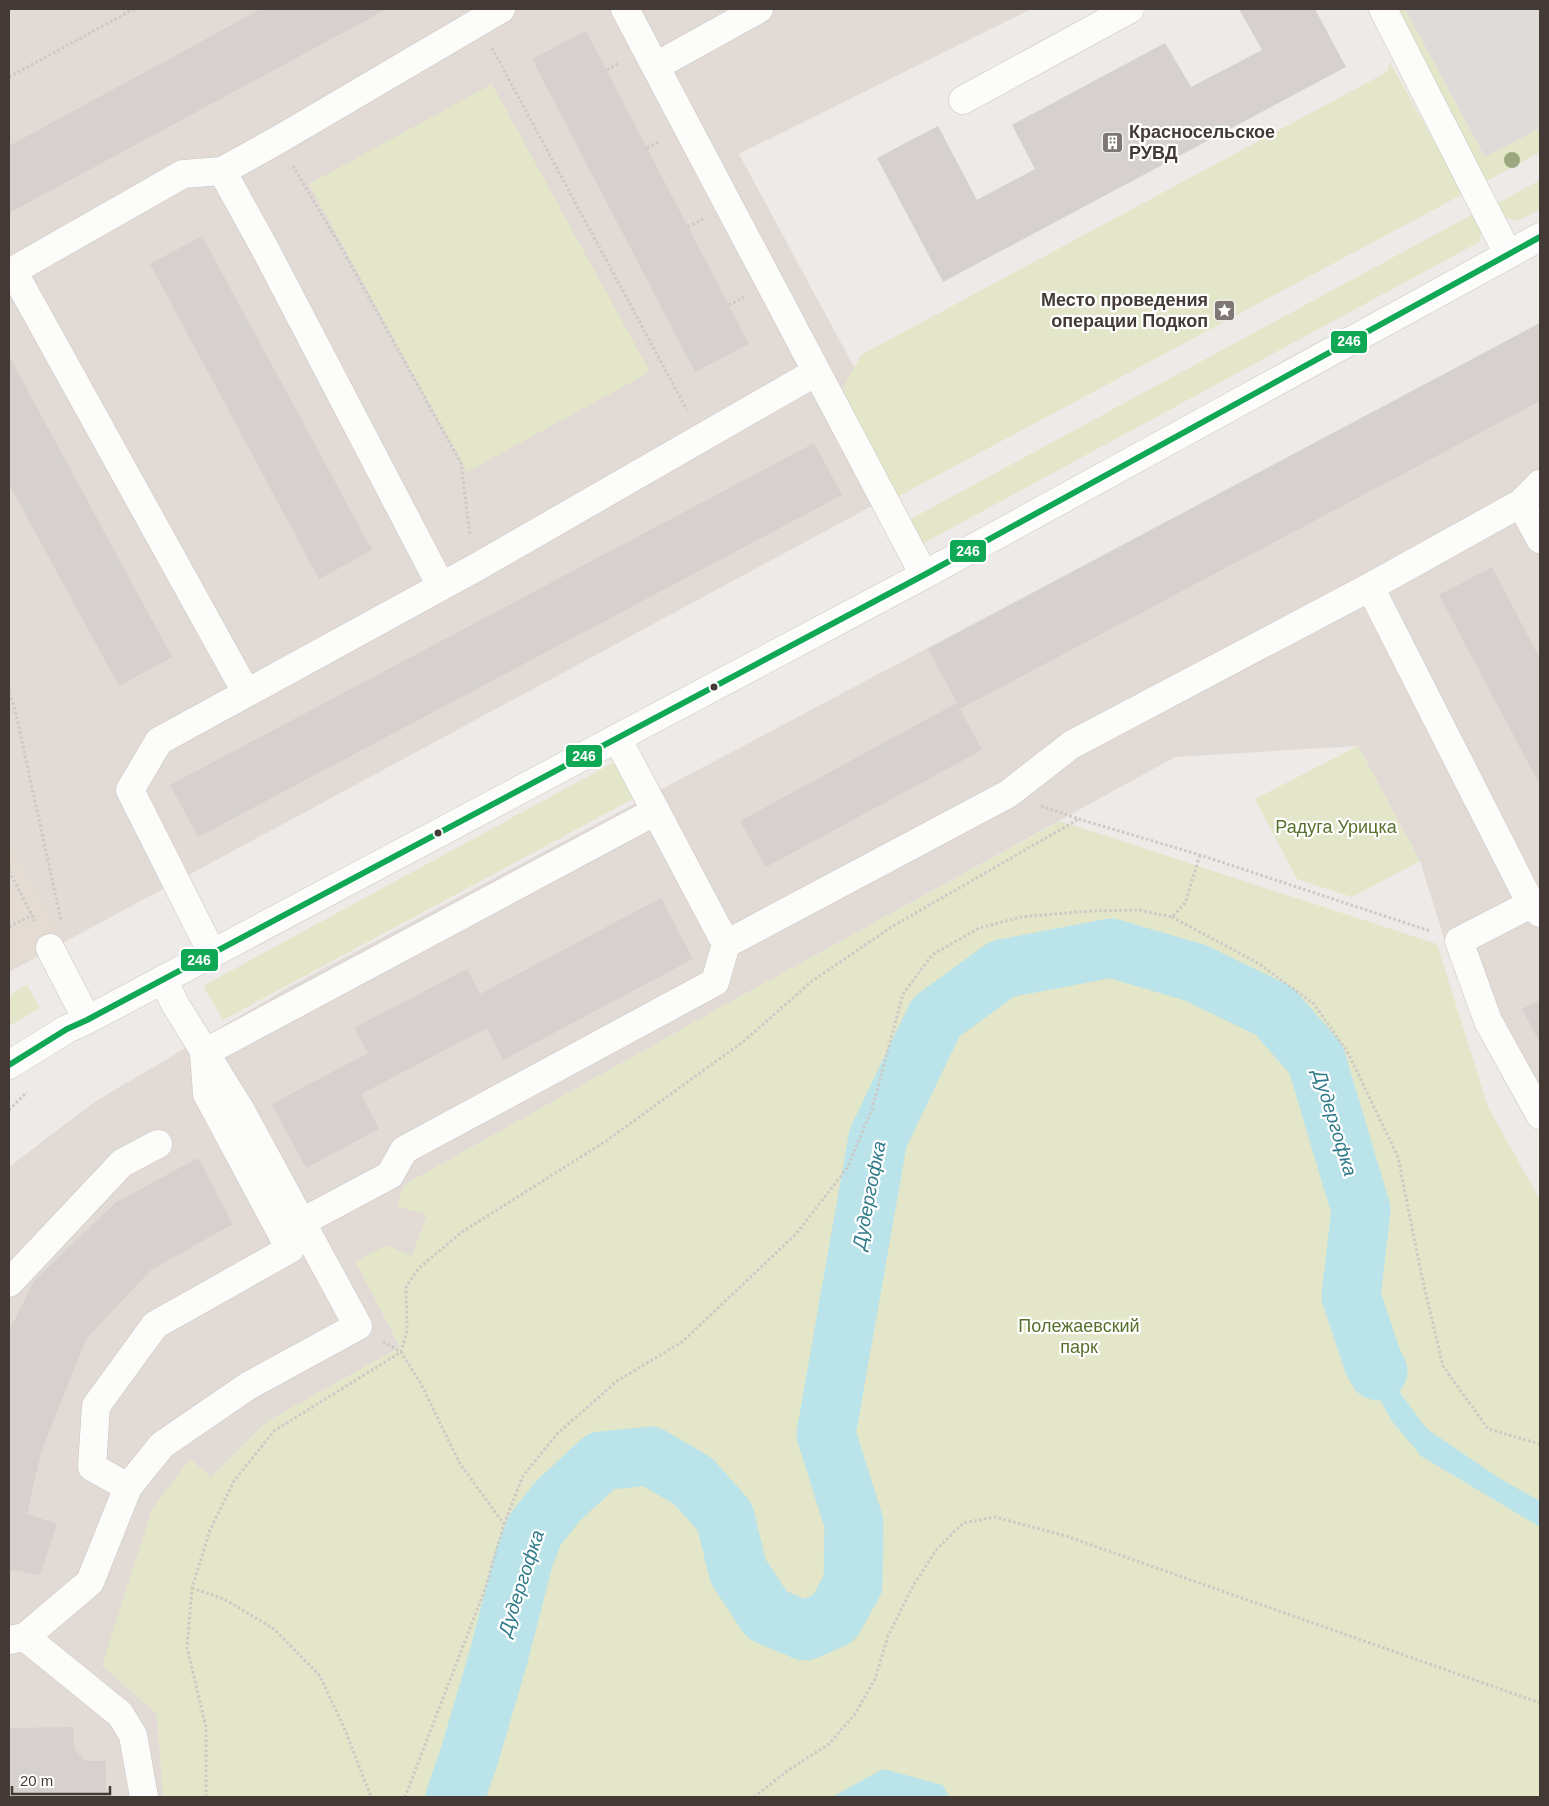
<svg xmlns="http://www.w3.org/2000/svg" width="1549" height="1806" font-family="Helvetica,sans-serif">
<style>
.residential{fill:#e1dad5}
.education{fill:#e4dbd3}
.green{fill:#e3e6c8}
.parking{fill:#dfdbd8}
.water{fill:#bae4ea}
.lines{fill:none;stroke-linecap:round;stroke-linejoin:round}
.river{stroke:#bae4ea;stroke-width:59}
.building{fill:#d6d1ce}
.minor-casing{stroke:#cac6c3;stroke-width:29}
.path{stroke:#ccc9c6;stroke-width:3;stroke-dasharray:2.5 2.5;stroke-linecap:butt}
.minor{stroke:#fcfcfb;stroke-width:28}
.bus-1-casing{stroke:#fff;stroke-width:10}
.bus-1{stroke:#10a855;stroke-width:6}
.tree{fill:#9ca780}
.bus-dot{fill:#433935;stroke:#fff;stroke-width:2}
.labels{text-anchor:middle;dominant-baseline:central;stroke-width:4.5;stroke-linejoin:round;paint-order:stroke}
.poi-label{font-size:18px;font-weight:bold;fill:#433935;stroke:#fff;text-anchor:start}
.park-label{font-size:18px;fill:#59702c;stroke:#fff}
.water-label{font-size:19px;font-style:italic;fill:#2f7b89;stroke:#fff}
.line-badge{stroke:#fff;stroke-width:2}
.badge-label{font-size:14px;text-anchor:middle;font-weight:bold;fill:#fff}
</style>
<rect width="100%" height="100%" fill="#eeeae7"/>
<path class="residential" d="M9,9H1031L739,154L916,482L9,972Z
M1540,323V1129L1455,973L1420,861L1358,746L1175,757L741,996L404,1185L428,1214L412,1256L356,1262L400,1347L268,1421L211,1477L190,1459L102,1665L157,1714L163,1797H9V1167L96,1101L289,987Z"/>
<path class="education" d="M9,840L63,941L9,970Z"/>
<path class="green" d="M1400,9H1405L1485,157L1540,128V152L1485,182L1400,21Z
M1390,62L1463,194L897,497L841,392L861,355L1387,72Z
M492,84L650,372L467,472L309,184Z
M1540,180V209L1518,221C1506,219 1501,215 1496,204Z
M1473,214L1481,232L1479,242L922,544L909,520Z
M1358,746L1420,861L1352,897L1297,879L1255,799Z
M620,759L640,795L223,1020L203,986Z
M1060,821L1437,944L1488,1107L1540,1200V1797H163L157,1714L102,1665L152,1509L190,1459L211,1477L268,1421L400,1347L356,1262L386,1245L412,1256L427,1215L397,1206L404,1185L741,996Z
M27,985L40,1008L9,1026V995Z"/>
<path class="parking" d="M1405,9H1540V128L1485,157Z"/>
<path class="water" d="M1365,1294L1384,1355L1398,1390L1427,1429L1499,1478L1540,1501V1527L1421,1456L1391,1420L1361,1363L1340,1298Z
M883,1769L943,1785L949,1797H832Z"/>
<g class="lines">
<path class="river" d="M455,1797L469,1757L499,1655L524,1558L535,1530L557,1502L601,1461L650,1456L693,1481L725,1517L738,1571L767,1615L805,1631L834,1618L853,1584L854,1523L826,1434L878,1138L936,1017L1002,969L1111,948L1196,973L1274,1011L1316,1059L1361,1210L1351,1296L1373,1362L1378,1371"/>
</g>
<path class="building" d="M261,9H387L9,213V146Z
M1239,9H1315L1346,67L943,282L877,158L938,126L977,200L1035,169L1012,125L1165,43L1191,87L1262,50Z
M586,31L749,344L695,372L532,59Z
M202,236L372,550L319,579L150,264Z
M1540,323V401L960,709L982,750L766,867L740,821L957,703L928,649Z
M9,356L172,657L119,686L9,484Z
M814,443L842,495L198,837L170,785Z
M1492,567L1540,659V785L1439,595Z
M661,898L693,959L503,1060L487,1028L361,1094L379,1129L306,1168L272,1104L368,1053L354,1028L467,969L480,994Z
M1540,1000V1043L1522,1009Z
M198,1158L233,1224L151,1270L86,1339L41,1452L27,1514L57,1524L40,1575L14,1570L9,1571V1331L34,1281L115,1203Z
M73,1727L74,1749L86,1761H106V1797H9V1728Z"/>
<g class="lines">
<defs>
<path id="minor" d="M625,9L924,575
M1383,9L1508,254
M656,66L759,9
M963,100L1130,9
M222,171L264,247L441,586
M13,271L246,692
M9,273L183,174L222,171L278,140L501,9
M1521,503L1540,539
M1370,587L1531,904
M617,738L726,944
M1540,913L1531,904L1459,941L1488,1021L1540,1115
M50,948L87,1020
M212,953L130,790L159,741L475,568L816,372
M9,1065L67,1029L87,1020L924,575L1540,237
M302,1222L390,1175L404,1150L715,982L726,944L1008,794L1071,745L1370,587L1521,503L1540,484
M9,1283L122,1163L158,1144
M128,1487L92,1467L96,1406L155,1325L290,1249L207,1094L204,1053L656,811
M25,1637L90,1582L128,1487L162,1445L248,1386L358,1326L240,1109L175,1004L163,979
M9,1640L25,1637L120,1714L133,1735L144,1797"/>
</defs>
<use href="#minor" class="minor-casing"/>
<path class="path" d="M492,48L687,410
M607,70L619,63
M9,77L134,9
M647,148L660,141
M293,166L346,256L461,463L470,536
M688,227L703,219
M729,305L744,297
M9,693L14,705L61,920
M1041,806L1079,819L1200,855L1430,931
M9,871L35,921
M1172,917L1258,963L1314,1004L1348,1053L1398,1157L1421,1273L1443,1366L1488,1429L1540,1444
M9,927L32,915
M9,1110L27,1092
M383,1342L401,1352L421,1384L460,1464L504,1524L485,1589L405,1797
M504,1524L523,1476L557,1434L617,1381L682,1342L796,1234L847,1168L872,1109L903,994L932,955L979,928L1021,917L1089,911L1139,910L1172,917L1185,903L1200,855
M192,1588L224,1599L274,1629L320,1676L345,1730L371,1797
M206,1797V1727L187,1648L192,1588L210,1530L234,1481L274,1431L401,1352L407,1331L406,1287L419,1268L462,1232L606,1141L744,1041L812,981L893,926L1079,819
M754,1797L787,1771L829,1744L855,1714L875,1679L888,1636L914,1584L937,1549L963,1523L995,1517L1066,1536L1540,1703"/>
<use href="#minor" class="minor"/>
<defs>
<path id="bus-1" d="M9,1065L67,1029L87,1020L924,575L1540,237"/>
</defs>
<use href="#bus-1" class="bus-1-casing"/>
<use href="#bus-1" class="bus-1"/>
</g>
<circle class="tree" cx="1512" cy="160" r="8"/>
<defs>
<symbol id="building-square" viewBox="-11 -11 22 22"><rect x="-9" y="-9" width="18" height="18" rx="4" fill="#7f7773" stroke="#fff"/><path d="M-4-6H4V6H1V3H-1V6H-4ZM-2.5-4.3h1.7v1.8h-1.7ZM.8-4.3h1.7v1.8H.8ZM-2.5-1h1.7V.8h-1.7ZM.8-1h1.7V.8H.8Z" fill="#fff"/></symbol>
<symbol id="sight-square" viewBox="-11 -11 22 22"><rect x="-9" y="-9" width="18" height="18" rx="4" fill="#7f7773" stroke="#fff"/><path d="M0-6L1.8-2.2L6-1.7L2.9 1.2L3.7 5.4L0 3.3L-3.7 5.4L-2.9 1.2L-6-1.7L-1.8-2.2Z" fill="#fff"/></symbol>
</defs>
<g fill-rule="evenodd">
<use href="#building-square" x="1100" y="130" width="25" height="25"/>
<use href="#sight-square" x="1212" y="298" width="25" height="25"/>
</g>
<g class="bus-dot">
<circle cx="714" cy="687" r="4.5"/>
<circle cx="438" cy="833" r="4.5"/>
</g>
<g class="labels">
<g class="poi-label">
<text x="1129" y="132">Красносельское<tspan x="1129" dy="21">РУВД</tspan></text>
<text x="1208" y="300" text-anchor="end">Место проведения<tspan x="1208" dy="21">операции Подкоп</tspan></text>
</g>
<g class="park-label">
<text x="1336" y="827">Радуга Урицка</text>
<text x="1079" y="1326">Полежаевский<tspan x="1079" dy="21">парк</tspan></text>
</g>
<g class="water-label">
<text transform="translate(1335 1123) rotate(73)">Дудергофка</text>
<text transform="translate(869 1195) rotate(-79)">Дудергофка</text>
<text transform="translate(521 1583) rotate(-72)">Дудергофка</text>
</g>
</g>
<g class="line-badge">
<rect x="1330" y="330" width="38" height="24" rx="5" fill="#10a855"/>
<rect x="949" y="539" width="38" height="24" rx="5" fill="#10a855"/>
<rect x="565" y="744" width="38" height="24" rx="5" fill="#10a855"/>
<rect x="180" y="948" width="39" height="24" rx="5" fill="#10a855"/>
</g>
<g class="badge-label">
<text x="1349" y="346">246</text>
<text x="968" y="556">246</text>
<text x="584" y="761">246</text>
<text x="199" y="965">246</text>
</g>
<rect width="1549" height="1806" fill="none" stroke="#433935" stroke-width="20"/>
<path d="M12 1786v8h98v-8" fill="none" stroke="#433935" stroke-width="2.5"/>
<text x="20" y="1786" font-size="15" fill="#433935" stroke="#ffffff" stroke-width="4" paint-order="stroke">20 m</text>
</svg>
